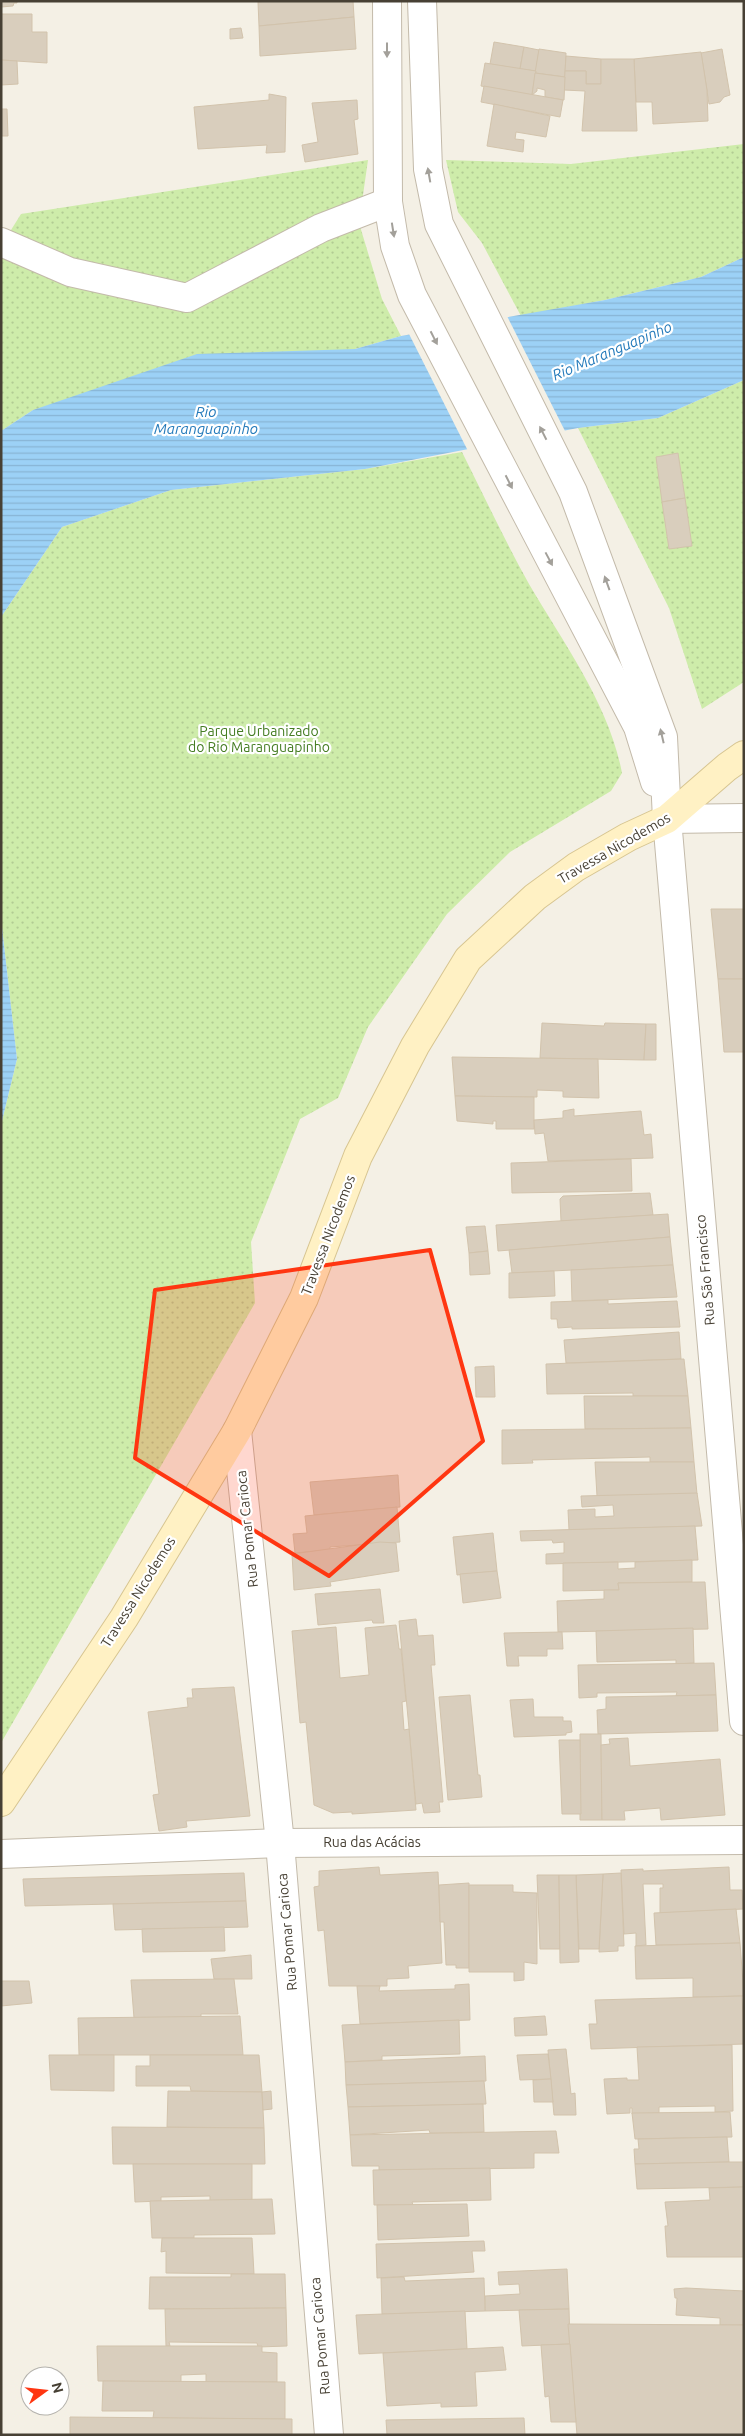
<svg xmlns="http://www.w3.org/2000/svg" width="745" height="2436" font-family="Ubuntu,sans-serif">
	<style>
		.park { fill: url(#park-dots) }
		.water { fill: url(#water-rules) }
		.pier { fill: #f4f0e5 }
		.building { fill: #d9cebd; stroke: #d2c3ac }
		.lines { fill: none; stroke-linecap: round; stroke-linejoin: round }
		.minor-casing { stroke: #c3baaa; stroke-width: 30 }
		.secondary-casing { stroke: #d7c591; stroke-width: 30 }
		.minor { stroke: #fff; stroke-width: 28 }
		.secondary { stroke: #fff1c4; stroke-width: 28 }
		.oneway { fill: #a3a09a }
		.marked { fill: #ff3611; fill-opacity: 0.2; stroke: #ff3611; stroke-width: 4; stroke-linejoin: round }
		.labels { text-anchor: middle; stroke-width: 4.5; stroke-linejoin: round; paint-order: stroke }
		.park-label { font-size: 14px; fill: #457d23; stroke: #fff }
		.street-label { font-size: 14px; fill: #474034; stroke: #fff }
		.water-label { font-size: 15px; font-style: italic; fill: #257bbb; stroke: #fff }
	</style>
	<defs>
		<pattern id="park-dots" width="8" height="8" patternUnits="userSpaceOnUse" patternTransform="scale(1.25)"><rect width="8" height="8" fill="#ceecaa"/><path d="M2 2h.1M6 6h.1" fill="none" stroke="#b2cb93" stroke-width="1.8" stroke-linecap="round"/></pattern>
		<pattern id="water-rules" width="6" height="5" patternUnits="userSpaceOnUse" patternTransform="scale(1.25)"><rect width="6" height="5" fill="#9cd1f6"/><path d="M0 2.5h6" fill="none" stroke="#88b4d4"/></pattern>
	</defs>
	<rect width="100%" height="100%" fill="#f4f0e5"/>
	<g class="park">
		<path d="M744,144v113l-43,20 -96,23 -84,16 -39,-73 -24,-31 -12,-52 125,4z"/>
		<path d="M368,160l-9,63 23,76 19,37 -46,13 -322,61 -32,21v-185l20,-32z"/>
		<path d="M744,380v302l-42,27 -33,-101 -91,-180 80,-10z"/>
		<path d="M462,452c22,44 43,89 67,132 35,60 80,120 93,189l-11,18 -101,61 -63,62 -79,113 -30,71 -38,21 -49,123 4,61 -254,440v-618l16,-66 -16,-140v-302l61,-90 109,-37 194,-21z"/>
	</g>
	<g class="water">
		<path d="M744,257v123l-86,38 -80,10 -213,41 -194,21 -109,37 -61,90v-186l32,-21 164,-56 158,-5 46,-13 204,-36 96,-23z"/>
		<path d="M1,919l16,140 -16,66z"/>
	</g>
	<path class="pier" d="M507,316l59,117 -97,20 -61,-121z"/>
	<g class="building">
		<path d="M1,1h16v2h-3l-1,3 -12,1z"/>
		<path d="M267,1h86l1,16 -95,9 -1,-24z"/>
		<path d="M1,14h31v18h15v31l-46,-3z"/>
		<path d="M354,17l2,32 -96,7 -1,-30z"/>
		<path d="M241,28l2,10 -13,1v-10z"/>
		<path d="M494,42l30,5 -4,22 -30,-5z"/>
		<path d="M524,47l15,3 -3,21 -16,-2z"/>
		<path d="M539,49l27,4 -1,24 -30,-4z"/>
		<path d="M722,49l8,46 -6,2 -4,5 -11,2 -8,-51z"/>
		<path d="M701,52l6,38 1,31 -55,3 -1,-22h-16l-2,-43z"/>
		<path d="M566,56l35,3v25h-15v-13h-21z"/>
		<path d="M601,59h33l3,72h-55l3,-40 -21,-1 1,-19h21v13h15z"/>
		<path d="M1,60l16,1 1,23 -17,1z"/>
		<path d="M485,63l51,8 -4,24 -51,-9z"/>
		<path d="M535,73l30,4 -1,23 -19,-3v-7l-8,-2v3l-5,4z"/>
		<path d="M484,86l79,14 -3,17 -79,-15z"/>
		<path d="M269,94l17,3 -1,55 -19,1 1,-8 -69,4 -4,-42 75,-7z"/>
		<path d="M357,100l1,19 -4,1 4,34 -53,8 -3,-17 16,-3 -6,-39z"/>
		<path d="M494,104l56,12 -4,21 -30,-5 -1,7 9,1 -1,12 -36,-6z"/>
		<path d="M1,109h6l1,27h-7z"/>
		<path d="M678,453l7,45 -23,4 -6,-45z"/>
		<path d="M685,498l7,48 -23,3 -7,-47z"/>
		<path d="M711,909h33v70h-26z"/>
		<path d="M718,979h26v73h-20z"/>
		<path d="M542,1023l62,3 1,-3 41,1 -2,36 -104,-2z"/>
		<path d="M646,1024h10v36h-12z"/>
		<path d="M452,1057l146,2 1,39 -36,-1v-6l-26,-1v7h-3l-79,-1z"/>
		<path d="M455,1096l79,1v32h-38v-8h-3v3l-36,-3z"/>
		<path d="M574,1109v7l67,-5 3,24 7,-1 2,24 -105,3 -4,-28 -9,1 -1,-14 29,-2v-7z"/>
		<path d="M631,1159l1,32 -120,2 -1,-30z"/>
		<path d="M650,1193l3,22 -92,6 -1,-22 3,-3z"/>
		<path d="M668,1214l2,23 -172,14 -2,-26z"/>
		<path d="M485,1226l3,25 -19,2 -3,-26z"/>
		<path d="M670,1237l3,28 -161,8 -3,-23z"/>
		<path d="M488,1251l2,23 -20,1 -1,-22z"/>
		<path d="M673,1265l4,32 -105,4 -1,-31z"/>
		<path d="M554,1271l1,25 -46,2v-25z"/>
		<path d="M608,1300v4l69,-3 3,26 -108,2v-2l-14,1 -1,-9h-6v-17z"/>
		<path d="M679,1332l2,27 -115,4 -2,-23z"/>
		<path d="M684,1359l4,37h-55v-3l-86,1 -1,-30z"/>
		<path d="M494,1366l1,31h-19l-1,-30z"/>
		<path d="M584,1396h104l3,32 -106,1z"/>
		<path d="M691,1428l3,34h-44v-5l-118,3 1,3 -31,1v-34z"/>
		<path d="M595,1462h99l3,32 -100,2z"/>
		<path d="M398,1475l2,32 -86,8 -4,-33z"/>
		<path d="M697,1493l5,33 -133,4 -1,-20 27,-1v8l19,-1 -1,-11 -31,2 -1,-11z"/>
		<path d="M397,1507l3,35 -70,5v3l-35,3 -2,-19 14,-1 -2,-17z"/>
		<path d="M695,1526l3,34 -152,4v-10l18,-1v-11l-11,1 -1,-3 -31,1 -1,-10z"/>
		<path d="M493,1533l4,38 -40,4 -4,-38z"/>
		<path d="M380,1542l16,1 3,28 -69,11 1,4 -37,4 -2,-36z"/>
		<path d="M692,1560v22l-74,1 1,7 -56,1v-28l55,-1v7l17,-1v-6z"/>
		<path d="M497,1571l4,27 -38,5 -3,-29z"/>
		<path d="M705,1582l3,47 -150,3 -1,-31 47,-2v-9h15l-1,-7z"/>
		<path d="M380,1589l4,34h-11l-1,-3 -54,5 -3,-31z"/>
		<path d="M416,1619l2,17 15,-1 2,30h-4l12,137h-4l1,10 -16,1 -2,-10 -6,1 -17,-183z"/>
		<path d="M396,1625l3,24h2l5,52 -4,1 2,28 5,-1 7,81 -64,4v-2l-19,1 -19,-8 -8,-83 -6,1 -8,-92 44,-4 4,51 29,-3 -4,-47z"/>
		<path d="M693,1628l1,35 -18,1v-4l-79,2 -1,-31z"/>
		<path d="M562,1632l1,17h-16v7h-29l1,10h-12l-3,-33z"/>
		<path d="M714,1663l2,32 -40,1 1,-4 -80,1v4l-18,1 -1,-33z"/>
		<path d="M234,1687l16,129 -64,5 1,6 -28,4 -6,-36 6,-1 -11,-82 40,-5 -1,-9h6l-1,-9z"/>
		<path d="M470,1695l8,80h2l2,22 -34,3 -9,-103z"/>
		<path d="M716,1695l2,36 -120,3 -1,-24 9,-1v-12z"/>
		<path d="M533,1699l1,18h29v4h8l1,11 -6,1v2l-52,2 -4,-37z"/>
		<path d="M580,1734h21l1,86h-22z"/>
		<path d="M628,1738l2,28 90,-7 5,56 -64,5 -1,-12 -36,3 1,9h-23l-1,-75 9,-1 -1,-5z"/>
		<path d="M559,1740h21l1,74h-19z"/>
		<path d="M379,1867l1,8 58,-3 4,91 -34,3 1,12 -22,1v7h-58l-5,-56 -6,1 -4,-44 5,-1v-15z"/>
		<path d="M729,1867l1,23h12l1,19 -83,4v-25h3v-4h-20l3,61 -10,1v-13l-12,1 -3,-64 22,-1v2z"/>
		<path d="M244,1873l2,28 -221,5 -2,-27z"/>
		<path d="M621,1873l3,73h-6v5l-19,1 4,-78z"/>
		<path d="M603,1874l-4,75h-20l-3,-74z"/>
		<path d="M537,1875h22l1,74h-20z"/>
		<path d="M559,1875h17l3,87 -19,1z"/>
		<path d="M469,1883v85h-13v-3h-10l-2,-43h-4l-1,-37z"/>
		<path d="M469,1885h44v7l24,1v71l-13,-2v18l-10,1v-9h-45z"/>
		<path d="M246,1901l2,26 -133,3 -2,-26z"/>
		<path d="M736,1909l4,34 -84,2 -2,-32z"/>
		<path d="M224,1927l1,24 -82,1 -1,-23z"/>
		<path d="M740,1943l4,53 -51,1v-19l-57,1 -1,-33z"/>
		<path d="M251,1955l1,24h-38l-3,-20z"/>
		<path d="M234,1979l4,35h-37v3l-67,1 -3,-38z"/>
		<path d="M1,1981h28l3,22 -31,3z"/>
		<path d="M469,1984l1,36 -110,4 -3,-38h23l-1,5 76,-2v-4z"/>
		<path d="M742,1996l2,48 -153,5 -2,-25h8l-2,-24z"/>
		<path d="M240,2016l3,39h-164l-1,-37z"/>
		<path d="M545,2016l2,19 -32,1 -1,-18z"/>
		<path d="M459,2020l1,34 -78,2v4l-37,2 -3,-37z"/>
		<path d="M732,2045l1,66 -18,1v-6l-56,1v6l-27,1v-6h-2v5l-23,1 -3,-35 23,-1v2h12l-2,-33z"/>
		<path d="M566,2049l5,45 4,-1 1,22h-22l-6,-65z"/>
		<path d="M548,2054l3,25 -31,1 -3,-25z"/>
		<path d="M49,2055h65v36l-63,-1z"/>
		<path d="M150,2055h109l3,37 -71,-1 -1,-5h-54v-20h14z"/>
		<path d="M485,2056l1,25 -140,4 -1,-23z"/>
		<path d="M551,2079l2,23h-19l-1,-22z"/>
		<path d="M484,2081l2,23 -138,3 -2,-22z"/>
		<path d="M168,2091l94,1 2,36 -97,-1z"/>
		<path d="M271,2091l1,18 -9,1 -1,-18z"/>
		<path d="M483,2104l1,28 -54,1 -1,-3 -79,5 -2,-28z"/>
		<path d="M730,2112l2,25 -97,2 -3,-26z"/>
		<path d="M112,2127l152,1 1,36h-152z"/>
		<path d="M556,2131l3,22h-25v15l-155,2v-4h-27l-2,-31z"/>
		<path d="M727,2137l2,25 -94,2 -1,-15h5l-1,-10z"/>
		<path d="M729,2162h15v25l-107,2 -2,-25z"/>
		<path d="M133,2164h119v36l-42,1v-5l-49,1v4l-26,1z"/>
		<path d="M490,2168l1,32 -79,2 1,3h-39l-1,-35z"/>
		<path d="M744,2187v70h-77l-2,-31h3l-3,-24 45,-2 -1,-12z"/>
		<path d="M272,2199l3,35 -81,1v3h-42l-2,-37z"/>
		<path d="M467,2204l2,32 -91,4 -1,-35z"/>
		<path d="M162,2238h90l2,36 -88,-1v-22l-5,1z"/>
		<path d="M484,2241l1,10h-13l2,21 -97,6 -1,-34z"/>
		<path d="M567,2269l2,40 -84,2v-15l35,-2 -1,-10 -20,1 -1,-13z"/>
		<path d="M231,2274h54l1,34 -137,1 1,-32h81z"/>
		<path d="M404,2277l1,4 79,-3 1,33 -103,3 -1,-36z"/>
		<path d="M686,2288l58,3v34h-24v-7l-44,-3 1,-17h-2l-1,-9z"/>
		<path d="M286,2308l1,38 -29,1 -1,-4 -88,-1 1,4h-4l-1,-37z"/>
		<path d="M569,2309l1,35 -48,2 -3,-36z"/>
		<path d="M465,2311l2,38 -108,5 -3,-39z"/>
		<path d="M568,2324l176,1v110h-167z"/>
		<path d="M570,2344l6,78h-25l-2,-26 -4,1 -4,-52z"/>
		<path d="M97,2346h165v6l15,1v29h-71v-8l-25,1v7l-83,-1z"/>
		<path d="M503,2347l3,23 -31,2 2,34 -36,1v-4l-54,3 -4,-53z"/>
		<path d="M103,2381l182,1v37l-132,-1 1,-7h-52z"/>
		<path d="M70,2417l222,2v16h-222z"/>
		<path d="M524,2418l1,17h-138l-1,-15z"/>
	</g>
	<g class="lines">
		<defs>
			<g id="minor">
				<path d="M387,1l1,201 7,44 17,49 226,432 17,55"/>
				<path d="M422,1l6,168 11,55 134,268 90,245 4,82 77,902"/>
				<path d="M1,242l69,30 117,26 134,-70 67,-26"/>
				<path d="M667,819l77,-1"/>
				<path d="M237,1431l43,412 49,592"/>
				<path d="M1,1854l279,-11 464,-3"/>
			</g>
			<path id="secondary" d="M1,1802l123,-184 113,-187 67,-133 54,-142 57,-110 53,-87 67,-62 41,-30 52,-30 39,-18 60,-52 17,-12"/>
		</defs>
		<use href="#minor" class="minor-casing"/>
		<use href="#secondary" class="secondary-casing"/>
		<use href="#minor" class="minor"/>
		<use href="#secondary" class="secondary"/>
	</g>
	<defs><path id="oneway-solid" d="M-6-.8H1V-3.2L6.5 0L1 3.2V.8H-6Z" transform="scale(1.25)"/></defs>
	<g class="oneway">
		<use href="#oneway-solid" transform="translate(387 50) rotate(90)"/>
		<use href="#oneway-solid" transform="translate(429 175) rotate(-100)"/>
		<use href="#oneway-solid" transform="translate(393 230) rotate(81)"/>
		<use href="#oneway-solid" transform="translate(434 338) rotate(63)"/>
		<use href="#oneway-solid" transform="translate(543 433) rotate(-117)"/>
		<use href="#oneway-solid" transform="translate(509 482) rotate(63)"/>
		<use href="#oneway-solid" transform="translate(549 559) rotate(62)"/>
		<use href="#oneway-solid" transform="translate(607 583) rotate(-110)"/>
		<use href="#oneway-solid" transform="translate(662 736) rotate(-103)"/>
	</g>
	<path class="marked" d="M430,1250l53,191 -154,135 -194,-118 20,-168z"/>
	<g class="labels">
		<g class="park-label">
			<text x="259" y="736">Parque Urbanizado<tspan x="259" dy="16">do Rio Maranguapinho</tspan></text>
		</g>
		<g class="street-label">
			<text transform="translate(614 848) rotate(-30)" y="5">Travessa Nicodemos</text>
			<text transform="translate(328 1235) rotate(-69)" y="5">Travessa Nicodemos</text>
			<text transform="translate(705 1270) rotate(-95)" y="5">Rua São Francisco</text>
			<text transform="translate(247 1529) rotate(-96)" y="5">Rua Pomar Carioca</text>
			<text transform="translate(138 1592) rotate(-58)" y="5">Travessa Nicodemos</text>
			<text x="372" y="1847">Rua das Acácias</text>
			<text transform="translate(287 1932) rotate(-95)" y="5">Rua Pomar Carioca</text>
			<text transform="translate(320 2336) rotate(-95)" y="5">Rua Pomar Carioca</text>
		</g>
		<g class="water-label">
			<text transform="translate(612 351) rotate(-23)" y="5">Rio Maranguapinho</text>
			<text x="206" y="417">Rio<tspan x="206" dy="17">Maranguapinho</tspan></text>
		</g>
	</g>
	<rect width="745" height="2436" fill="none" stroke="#474034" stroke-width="5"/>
	<g transform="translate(45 2391) rotate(75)"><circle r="24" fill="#ffffff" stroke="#b5b3ae"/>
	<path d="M0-4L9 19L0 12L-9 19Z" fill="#ff3611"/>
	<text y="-8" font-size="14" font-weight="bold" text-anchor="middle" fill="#474034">N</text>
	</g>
</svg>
